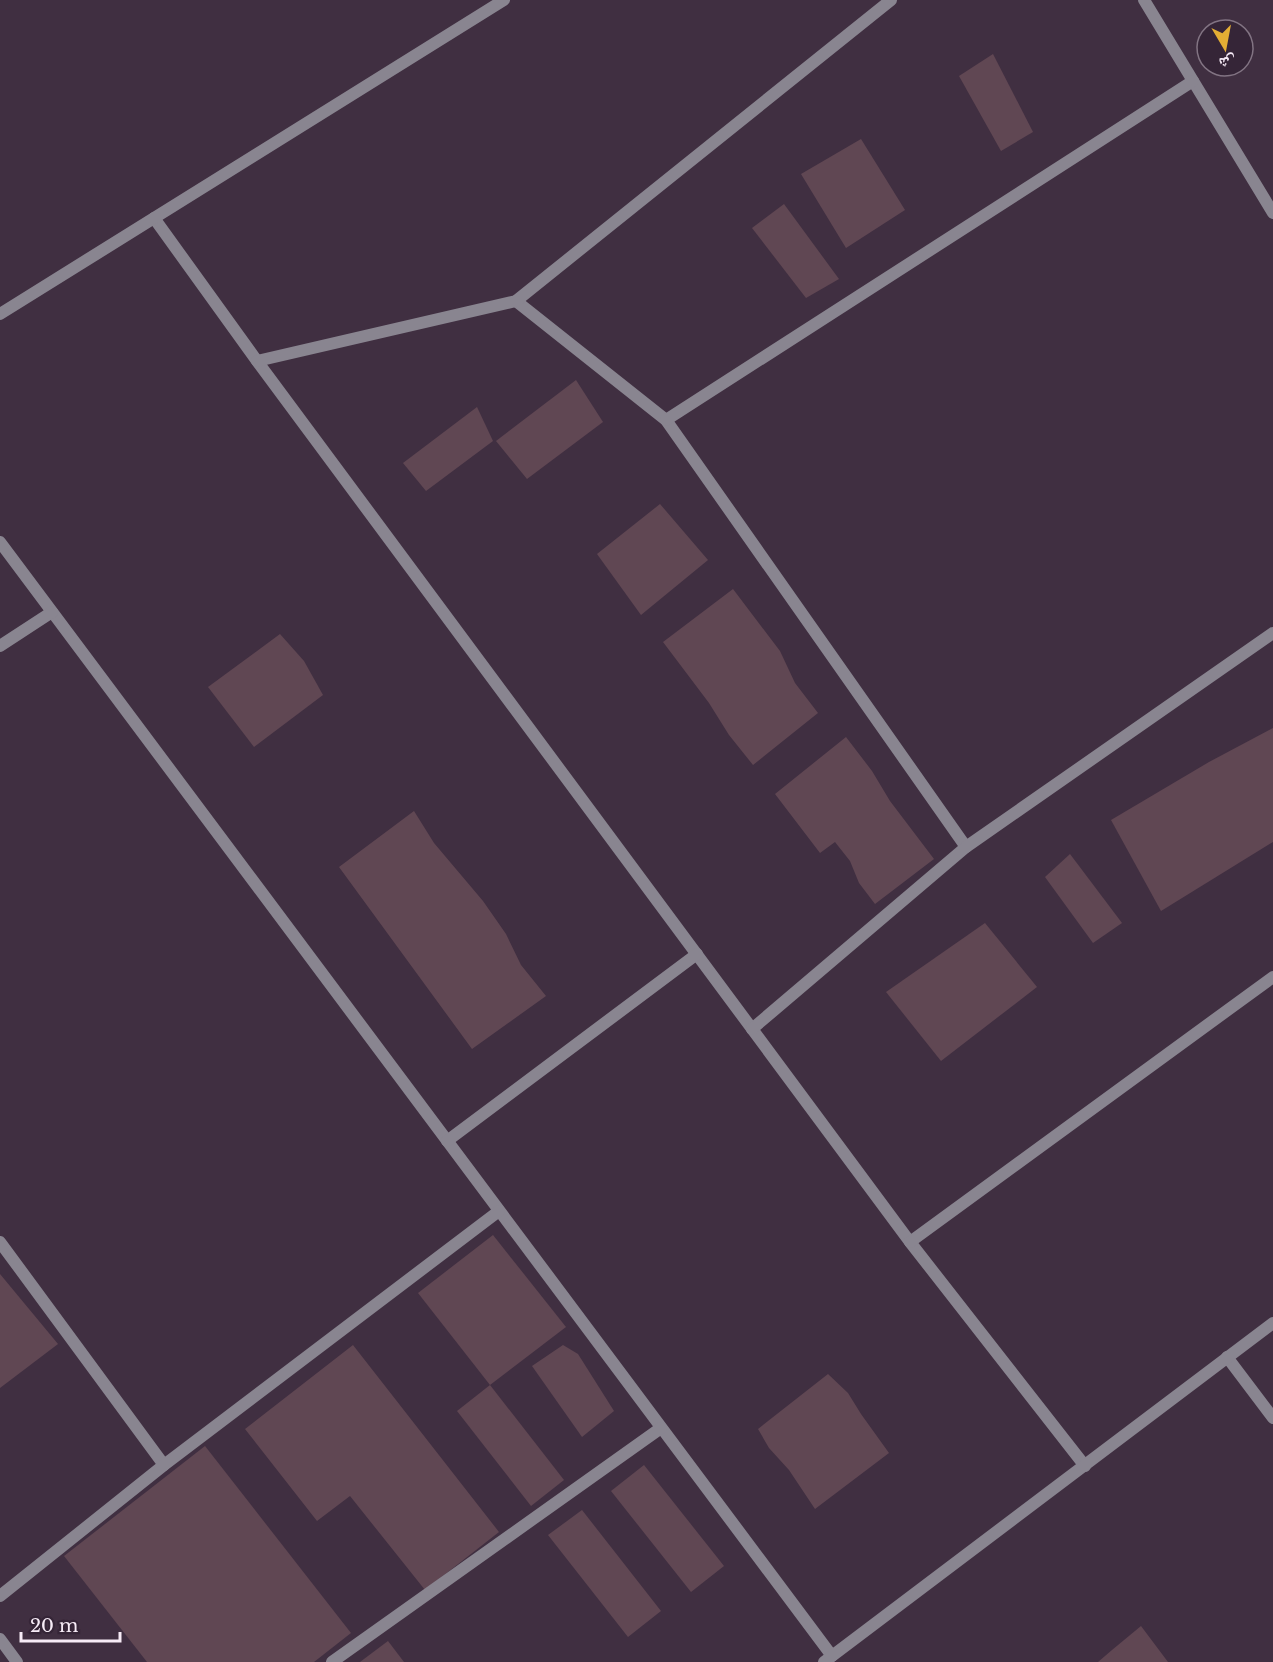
<svg xmlns="http://www.w3.org/2000/svg" width="1273" height="1662" font-family="'Libre Baskerville','Noto Naskh Arabic',serif">
	<style>
		.building { fill: #604753 }
		.lines { fill: none; stroke-linecap: round; stroke-linejoin: round }
		.street { stroke: #898590; stroke-width: 12 }
	</style>
	<rect width="100%" height="100%" fill="#402f41"/>
	<g class="building">
		<path d="M993,54l40,78 -32,19 -42,-75z"/>
		<path d="M861,139l44,71 -59,38 -45,-74z"/>
		<path d="M784,204l55,75 -33,19 -54,-70z"/>
		<path d="M576,380l27,42 -76,57 -31,-38z"/>
		<path d="M477,407l16,34 -67,50 -23,-28z"/>
		<path d="M660,504l48,56 -67,55 -44,-61z"/>
		<path d="M733,589l47,62 15,32 23,30 -65,52 -24,-30 -20,-32 -46,-61z"/>
		<path d="M280,634l24,27 19,34 -69,52 -46,-60z"/>
		<path d="M1273,728v114l-112,69 -50,-91 98,-58z"/>
		<path d="M846,737l26,34 18,30 44,58 -59,45 -16,-21 -9,-22 -15,-19 -15,11 -45,-59z"/>
		<path d="M414,811l20,32 49,58 23,33 15,31 25,31 -74,53 -133,-182z"/>
		<path d="M1070,854l52,69 -29,20 -48,-66z"/>
		<path d="M985,923l52,64 -96,74 -55,-69z"/>
		<path d="M493,1235l73,92 -76,58 -72,-92z"/>
		<path d="M0,1274l58,70 -58,44z"/>
		<path d="M353,1345l146,187 -74,58 -75,-94 -33,25 -72,-92z"/>
		<path d="M563,1345l15,9 36,57 -32,26 -50,-71z"/>
		<path d="M828,1374l20,19 13,21 28,39 -74,56 -26,-39 -20,-22 -11,-19z"/>
		<path d="M490,1385l74,95 -33,26 -74,-95z"/>
		<path d="M205,1446l146,187 -37,29h-167l-83,-106z"/>
		<path d="M644,1465l80,101 -33,26 -80,-101z"/>
		<path d="M582,1510l79,101 -33,26 -80,-102z"/>
		<path d="M1141,1626l27,36h-70l14,-12z"/>
		<path d="M388,1641l16,21h-44z"/>
	</g>
	<g class="lines">
		<g class="street">
			<path d="M1144,0l129,213"/>
			<path d="M154,218l103,143 653,881 175,224"/>
			<path d="M516,301l150,119 300,427"/>
			<path d="M0,314l504,-314"/>
			<path d="M257,361l259,-60 375,-301"/>
			<path d="M666,420l527,-339"/>
			<path d="M0,542l832,1114"/>
			<path d="M0,646l52,-34"/>
			<path d="M752,1029l214,-182 307,-214"/>
			<path d="M447,1141l250,-187"/>
			<path d="M0,1242l164,223"/>
			<path d="M910,1242l363,-265"/>
			<path d="M1227,1357l46,61"/>
			<path d="M0,1596l164,-131 335,-254"/>
			<path d="M0,1639l17,23"/>
			<path d="M332,1662l329,-234"/>
			<path d="M824,1662l449,-339"/>
		</g>
	</g>
	<g transform="translate(1225 48) rotate(170)"><circle r="28" fill="#352537" stroke="#827483" stroke-width="1.5"/>
	<path d="M0-4.5L10 22L0 15L-10 22Z" fill="#e3ae34"/>
	<text y="-9" font-size="16" font-weight="bold" text-anchor="middle" fill="#f6ebf6">ش</text>
	</g>
	<path d="M21 1632v9h99v-9" fill="none" stroke="#f6ebf6" stroke-width="3"/>
	<text x="30" y="1632" font-size="18" fill="#f6ebf6" stroke="#352537" stroke-width="4.5" paint-order="stroke">20 m</text>
</svg>
